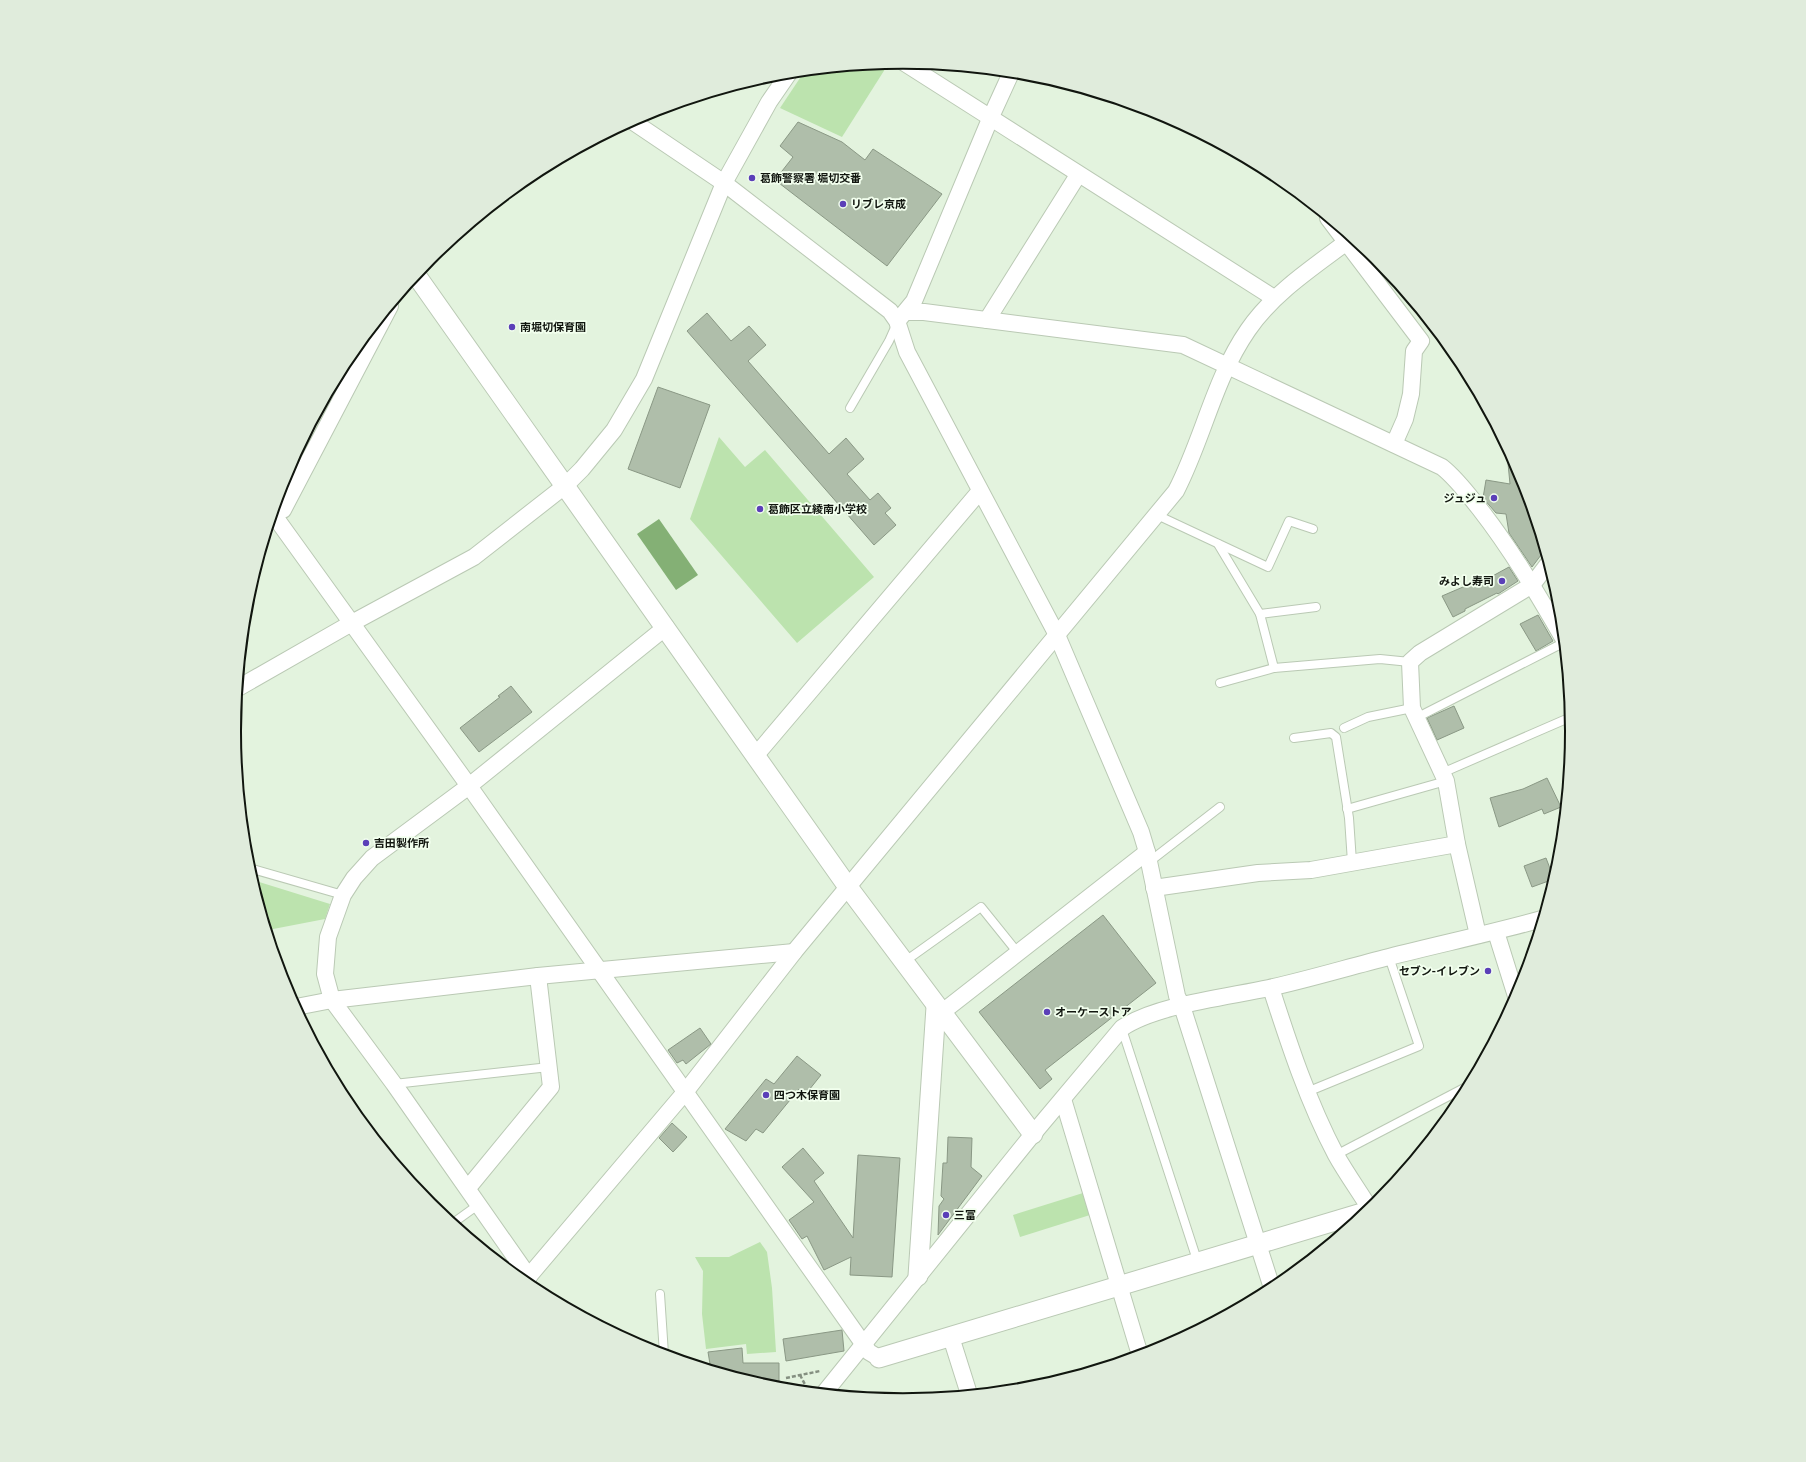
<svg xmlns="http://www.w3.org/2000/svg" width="1806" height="1462" font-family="'Fira Sans Condensed','Noto Sans JP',sans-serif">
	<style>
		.green { fill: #bce3ae }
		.water { fill: #84b075 }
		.building { fill: #afbeaa; stroke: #8a9885 }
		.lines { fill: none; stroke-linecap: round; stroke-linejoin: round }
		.service-casing { stroke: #bac9b4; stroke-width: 10 }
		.minor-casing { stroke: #bac9b4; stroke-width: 18 }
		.tertiary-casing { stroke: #bac9b4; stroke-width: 21 }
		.path { stroke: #848f80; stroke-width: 2.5; stroke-dasharray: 4 2; stroke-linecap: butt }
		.service { stroke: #fff; stroke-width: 8 }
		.minor { stroke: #fff; stroke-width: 16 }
		.tertiary { stroke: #fff; stroke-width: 19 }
		.poi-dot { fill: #5b3fb8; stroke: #f2ffee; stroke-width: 1.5 }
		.labels { text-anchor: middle; stroke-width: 3.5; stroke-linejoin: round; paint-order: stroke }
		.poi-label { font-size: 11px; font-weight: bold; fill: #11160f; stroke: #f2ffee; text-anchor: start }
		.rim { fill: none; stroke: #11160f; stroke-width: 2 }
	</style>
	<rect width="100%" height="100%" fill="#e3f3de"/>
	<g class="green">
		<path d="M884,64l3,2 -45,71 -62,-29 24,-36z"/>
		<path d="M719,437l26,30 20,-17 109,127 -77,66 -107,-124z"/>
		<path d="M253,881h3l74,23 -5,15 -57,11z"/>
		<path d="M1083,1193l7,22 -70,22 -7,-22z"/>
		<path d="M760,1242l7,10 5,36 4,64 -29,2 -1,-10 -40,5 -4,-35 1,-43 -8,-14h34z"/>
	</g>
	<path class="water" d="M659,519l39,56 -22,15 -39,-56z"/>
	<g class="building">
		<path d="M798,122l44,20 23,18 8,-11 69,45 -55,72 -112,-86 18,-23 -13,-11z"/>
		<path d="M707,313l24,28 18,-15 17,19 -18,16 81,93 17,-16 18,21 -17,15 23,26 8,-7 13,15 -6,5 11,12 -22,20 -187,-214z"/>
		<path d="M658,387l52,18 -30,83 -52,-19z"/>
		<path d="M1509,452l12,23 23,76 -12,16 -23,-34 -3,-19 -10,-1 -13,-15 3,-18 24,4 -3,-31z"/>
		<path d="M1509,567l9,14 -20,13 -1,-1 -32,16v2l-12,6 -11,-21 35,-15 1,3z"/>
		<path d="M1538,615l15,26 -17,10 -16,-27z"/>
		<path d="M511,686l21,26 -53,40 -19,-24 40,-31 -2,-1z"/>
		<path d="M1454,706l10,22 -27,12 -10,-22z"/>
		<path d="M1547,778l14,29 -17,7 -2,-5 -43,18 -9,-29 33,-9z"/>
		<path d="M1546,858l8,21 -22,8 -8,-21z"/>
		<path d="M1103,915l53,68 -111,87 7,9 -12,10 -61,-77z"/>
		<path d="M700,1028l11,16 -25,20 -3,-4 -6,3 -9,-13z"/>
		<path d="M797,1056l24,19 -16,20 -6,-6 -36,44 -7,-4 -10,12 -21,-12 41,-50 8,5z"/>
		<path d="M672,1123l15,14 -14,15 -14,-14z"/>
		<path d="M948,1137l24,1 -1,29 11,9 -44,59 1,-29 5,-7 -3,-3 2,-33h4z"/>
		<path d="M803,1148l21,25 -10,8 39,57 5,-83 42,3 -8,119 -42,-2 1,-18 -27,13 -17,-34 -5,3 -13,-19 25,-18 -32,-35z"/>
		<path d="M842,1330l2,21 -58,10 -3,-22z"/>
		<path d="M742,1348l1,15h36v23h-12l-62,-19 1,-3h4l-2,-12z"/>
	</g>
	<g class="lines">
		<defs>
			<g id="service">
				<path d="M850,408l39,-67 8,-18"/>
				<path d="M1157,515l111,52 21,-46 24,8"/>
				<path d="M1218,544l42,70 56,-7"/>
				<path d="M1260,614l14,54"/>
				<path d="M1220,683l54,-15 106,-9 30,3"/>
				<path d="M1416,718l147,-75"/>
				<path d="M1344,728l24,-11 44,-9"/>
				<path d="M1294,738l37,-5 5,4 13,81 3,44"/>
				<path d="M1442,773l129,-56"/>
				<path d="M1347,809l99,-28"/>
				<path d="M1149,862l71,-55"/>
				<path d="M249,868l94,27"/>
				<path d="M904,962l77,-55 37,46"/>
				<path d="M1122,1029l76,234"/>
				<path d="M394,1084l155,-17"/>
				<path d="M1307,1092l112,-46 -30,-89"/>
				<path d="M1336,1155l132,-69"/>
				<path d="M453,1223l25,-18"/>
				<path d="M660,1294l4,60"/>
			</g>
			<g id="minor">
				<path d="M903,62l371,236"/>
				<path d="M632,121l92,62 166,128 7,10 10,31 150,283 84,197 6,20 30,144 5,10 90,282"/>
				<path d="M1328,218l93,123 -7,10 -3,43 -6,25 -11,25"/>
				<path d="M907,312h17l259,33 259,122c15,12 25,26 37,41 32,41 58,85 84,130"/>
				<path d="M900,318l14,-17 76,-182 21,-46"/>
				<path d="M987,320l91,-145"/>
				<path d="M274,512l9,-2 107,-204"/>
				<path d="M273,514l196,272 388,549 12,17 10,6"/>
				<path d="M238,688l112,-64 124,-67 92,-72 16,-16 32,-39 30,-51 80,-196 45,-81 20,-29"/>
				<path d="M756,755l224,-264"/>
				<path d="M1154,888l104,-15 53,-3 146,-26"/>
				<path d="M1496,932l20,64"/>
				<path d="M1478,935l-21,-91 -11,-63 -34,-73 -2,-46 10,-9 112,-68 16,-21"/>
				<path d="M1271,988c18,56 37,114 65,167 10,18 23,36 34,54"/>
				<path d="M296,1007l36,-7 206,-24 256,-24"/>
				<path d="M941,1013l206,-161"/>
				<path d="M1063,1099l77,256"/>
				<path d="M468,1188l83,-101 -13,-111"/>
				<path d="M529,1277l-135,-193 -62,-84 -7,-26 3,-37 15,-42 11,-17 18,-20 97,-72 197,-159"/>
				<path d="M524,1282l162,-191 108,-139 382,-461c27,-52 38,-112 72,-161 26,-38 67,-64 104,-92"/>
				<path d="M951,1337l18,57"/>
				<path d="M825,1392l208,-258 89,-106c34,-23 105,-31 147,-40 41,-9 80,-21 120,-31 51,-13 103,-24 153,-38"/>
			</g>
			<g id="tertiary">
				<path d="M416,275l432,612 185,247"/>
				<path d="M918,1276l18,-269"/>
				<path d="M879,1358l486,-146"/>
			</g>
		</defs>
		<use href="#service" class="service-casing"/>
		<use href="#minor" class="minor-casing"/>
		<use href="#tertiary" class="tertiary-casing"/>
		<g class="path">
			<path d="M800,1375l8,15"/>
			<path d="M786,1378l34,-7"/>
		</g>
		<use href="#service" class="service"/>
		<use href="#minor" class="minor"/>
		<use href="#tertiary" class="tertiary"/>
	</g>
	<g class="poi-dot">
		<circle cx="752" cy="178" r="4"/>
		<circle cx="843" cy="204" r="4"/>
		<circle cx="512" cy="327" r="4"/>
		<circle cx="1494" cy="498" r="4"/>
		<circle cx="760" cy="509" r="4"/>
		<circle cx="1502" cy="581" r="4"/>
		<circle cx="366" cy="843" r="4"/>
		<circle cx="1488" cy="971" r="4"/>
		<circle cx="1047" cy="1012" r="4"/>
		<circle cx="766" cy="1095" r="4"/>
		<circle cx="946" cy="1215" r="4"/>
	</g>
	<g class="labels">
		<g class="poi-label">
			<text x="760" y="182">葛飾警察署 堀切交番</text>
			<text x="851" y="208">リブレ京成</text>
			<text x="520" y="331">南堀切保育園</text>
			<text x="1486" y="502" text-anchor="end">ジュジュ</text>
			<text x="768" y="513">葛飾区立綾南小学校</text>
			<text x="1494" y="585" text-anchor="end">みよし寿司</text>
			<text x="374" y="847">吉田製作所</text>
			<text x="1480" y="975" text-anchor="end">セブン-イレブン</text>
			<text x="1055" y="1016">オーケーストア</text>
			<text x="774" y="1099">四つ木保育園</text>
			<text x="954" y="1219">三富</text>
		</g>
	</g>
	<path d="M0 0H1806V1462H0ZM241 731a662 662 0 1 1 1324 0a662 662 0 1 1-1324 0Z" fill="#e0ecdc" fill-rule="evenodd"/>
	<path class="rim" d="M241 731a662 662 0 1 1 1324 0a662 662 0 1 1-1324 0Z"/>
</svg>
